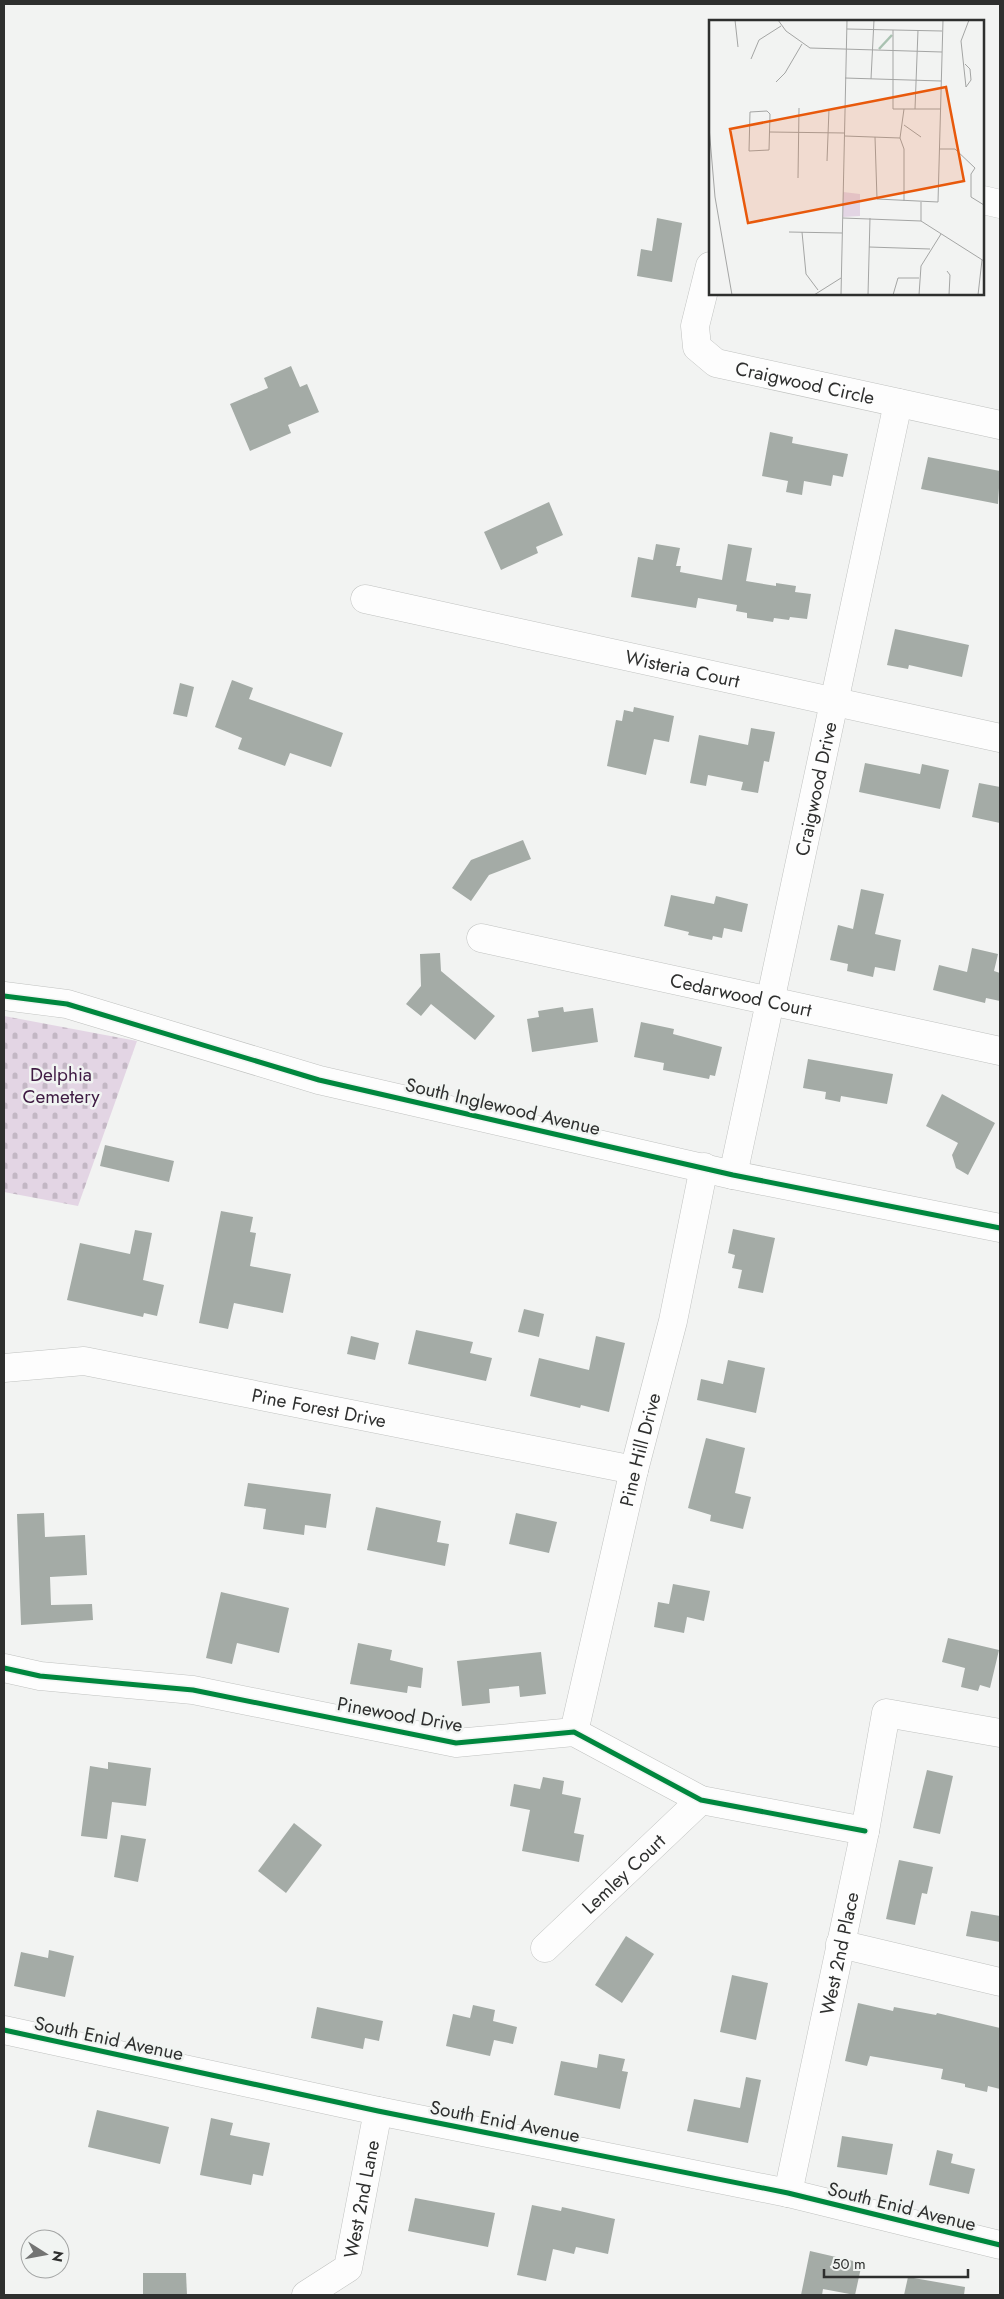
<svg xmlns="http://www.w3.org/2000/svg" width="1004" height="2299" font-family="Jost,sans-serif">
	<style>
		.cemetery { fill: url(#cemetery-stones) }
		.building { fill: #a4aba6 }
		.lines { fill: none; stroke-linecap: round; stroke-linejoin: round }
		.minor-casing { stroke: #c0c2c0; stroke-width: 29 }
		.minor { stroke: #fdfdfd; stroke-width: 28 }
		.cycleway-casing { stroke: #f1f4f2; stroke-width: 8 }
		.cycleway { stroke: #00873e; stroke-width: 5 }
		.labels { text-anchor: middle; stroke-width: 5; stroke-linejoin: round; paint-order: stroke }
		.street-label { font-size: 19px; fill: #2e2f2e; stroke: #f1f4f2 }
		.park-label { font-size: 19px; fill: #3f1b43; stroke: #f1f4f2 }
		.inset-river { fill: none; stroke: #a9c2b1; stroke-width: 2.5 }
		.inset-road { fill: none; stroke: #a4a5a4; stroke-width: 1 }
		.view { fill: #e8590c; fill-opacity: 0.15; stroke: #e8590c; stroke-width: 2.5 }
		.inset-edge { fill: none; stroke: #2e2f2e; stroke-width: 2.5 }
	</style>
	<defs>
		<pattern id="cemetery-stones" width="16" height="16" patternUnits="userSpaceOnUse" patternTransform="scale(1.25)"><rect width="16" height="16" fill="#e3d5e4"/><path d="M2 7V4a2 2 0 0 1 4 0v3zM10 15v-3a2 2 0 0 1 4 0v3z" fill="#c3b7c4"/></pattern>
	</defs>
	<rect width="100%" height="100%" fill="#f2f3f2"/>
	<path class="cemetery" d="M4,1016l133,25 -59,165 -74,-14z"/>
	<g class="building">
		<path d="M657,218l25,5 -10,59 -35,-6 4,-27 11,2z"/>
		<path d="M291,366l9,21 7,-3 12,28 -31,13 3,8 -41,18 -20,-47 38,-16 -4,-10z"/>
		<path d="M770,432l23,5 -1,6 56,11 -5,23 -10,-2 -2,11 -27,-5 -2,14 -16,-3 2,-11 -26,-5z"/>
		<path d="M928,457l72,14 -2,33 -77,-15z"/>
		<path d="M549,502l14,33 -27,12 2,6 -37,17 -17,-38z"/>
		<path d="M656,544l24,4 -4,18h5l-1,6 42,8 6,-36 24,4 -6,33 30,5v-3l20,3 -1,6 16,2 -4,25 -17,-2 -1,3 -15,-2 -1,4 -26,-4v-5l-11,-2 1,-6 -39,-7 -2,10 -65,-11 7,-40 15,3z"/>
		<path d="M895,629l74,16 -7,32 -53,-12 -1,4 -21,-4z"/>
		<path d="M232,680l21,8 -4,11 94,34 -12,34 -41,-14 -5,13 -47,-17 4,-11 -27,-11z"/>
		<path d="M180,683l14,4 -7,30 -14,-3z"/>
		<path d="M634,707l40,9 -5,26 -15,-3 -8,36 -39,-9 9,-46 6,1 2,-11 9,2z"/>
		<path d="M751,728l24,4 -6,30 -5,-1 -6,32 -17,-3 2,-8 -35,-7 -2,11 -16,-3 9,-48 49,10z"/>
		<path d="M865,763l55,11 2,-10 27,6 -9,39 -81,-17z"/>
		<path d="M979,783l21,4v36l-28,-6z"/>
		<path d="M523,840l8,19 -42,16 -18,26 -19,-13 19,-28z"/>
		<path d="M861,889l23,5 -9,40 26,6 -6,31 -20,-4 -2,10 -26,-6 1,-7 -18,-4 8,-35 15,4z"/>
		<path d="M671,895l43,9 2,-8 32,8 -6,28 -18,-4 -2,10 -9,-2 -1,4 -24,-5 1,-3 -25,-6z"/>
		<path d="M972,948l26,6 -4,17 6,2v28l-14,-3 -1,5 -52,-13 6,-25 28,7z"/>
		<path d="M440,953l1,18 54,45 -20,24 -44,-36 -10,12 -15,-12 15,-18 -1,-32z"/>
		<path d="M563,1007l1,5 29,-4 5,34 -66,10 -5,-33 12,-2 -1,-6z"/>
		<path d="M641,1022l33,7 -1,5 49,13 -7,29 -5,-1 -1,4 -46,-9 1,-7 -30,-6z"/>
		<path d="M808,1059l85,15 -6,30 -46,-8 -1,6 -15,-3 1,-7 -23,-4z"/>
		<path d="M942,1094l53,29 -27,52 -12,-7 -4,-13 6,-12 -32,-17z"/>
		<path d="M105,1145l69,16 -5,21 -69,-16z"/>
		<path d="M221,1211l32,6 -3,15 6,1 -6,33 41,8 -8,39 -49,-10 -6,26 -29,-6z"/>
		<path d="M733,1229l42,9 -12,55 -25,-5 4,-18 -10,-2 3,-13 -7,-2z"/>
		<path d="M135,1230l17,3 -9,47 21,5 -7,31 -13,-3 -1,4 -76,-17 13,-57 50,11z"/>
		<path d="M524,1309l20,5 -5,23 -21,-5z"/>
		<path d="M416,1330l57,12 -3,11 22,5 -6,23 -78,-17z"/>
		<path d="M351,1336l28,7 -4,17 -28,-6z"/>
		<path d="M596,1336l29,7 -16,69 -28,-7 -1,3 -50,-12 9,-38 50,12z"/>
		<path d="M728,1360l37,8 -9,45 -59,-13 4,-21 22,5z"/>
		<path d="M706,1438l39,10 -10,45 16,4 -8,32 -33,-8 1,-6 -23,-7z"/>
		<path d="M248,1483l83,11 -5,34 -21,-3 -1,10 -41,-6 3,-20 -22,-3z"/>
		<path d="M376,1507l65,14 -4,21 12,2 -4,22 -78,-16z"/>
		<path d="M44,1513l1,24 40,-2 2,40 -37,2 1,28 41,-1 1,16 -72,5 -4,-111z"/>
		<path d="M516,1513l41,9 -8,31 -40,-9z"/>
		<path d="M673,1584l37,7 -6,30 -17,-4 -3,16 -30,-6 4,-25 11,2z"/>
		<path d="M221,1592l68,16 -10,45 -42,-10 -5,21 -26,-6z"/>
		<path d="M948,1638l51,12 -9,38 -10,-3 -2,6 -17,-4 4,-19 -23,-6z"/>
		<path d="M358,1643l34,7 -2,10 33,8 -2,20 -13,-2 -1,7 -57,-9z"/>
		<path d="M541,1652l5,42 -26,3 -1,-11 -30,3 1,14 -28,3 -5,-45z"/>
		<path d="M108,1762l43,6 -5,38 -34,-4 -5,37 -26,-3 9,-70 18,3z"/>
		<path d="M927,1770l26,6 -13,58 -27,-6z"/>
		<path d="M543,1777l21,4 -2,13 19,4 -7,35 10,2 -5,27 -57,-11 8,-41 -20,-4 4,-22 26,5z"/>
		<path d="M294,1823l28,22 -36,48 -28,-22z"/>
		<path d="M121,1835l25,4 -8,43 -24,-5z"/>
		<path d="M899,1860l34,7 -6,27 -5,-1 -7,32 -29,-6z"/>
		<path d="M971,1911l29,5v26l-34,-6z"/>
		<path d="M626,1936l28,18 -32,49 -27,-18z"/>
		<path d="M49,1950l25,6 -9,41 -51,-11 7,-34 27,6z"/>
		<path d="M732,1975l36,8 -12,57 -36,-8z"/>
		<path d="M858,2003l35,8 1,-4 42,8 1,-2 63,15v61l-12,-3 -1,6 -22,-5v-3l-24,-5 2,-10 -73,-13 -3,10 -22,-5z"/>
		<path d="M473,2005l22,5 -2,11 24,6 -4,17 -19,-4 -4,16 -44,-10 7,-32 17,4z"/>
		<path d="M317,2007l66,14 -4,20 -14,-3 -2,11 -52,-11z"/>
		<path d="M599,2054l26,5 -3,12 6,1 -8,37 -66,-14 7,-34 36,7z"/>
		<path d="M746,2077l15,3 -13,63 -61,-12 7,-32 46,9z"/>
		<path d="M97,2110l72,17 -9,37 -72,-17z"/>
		<path d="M211,2118l22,5 -3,12 40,8 -7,33 -10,-2 -2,11 -51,-10z"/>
		<path d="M842,2136l51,8 -6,31 -50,-8z"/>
		<path d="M937,2150l16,4 -2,9 24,6 -6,25 -40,-9z"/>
		<path d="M415,2198l80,15 -7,34 -80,-16z"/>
		<path d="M532,2205l29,6 1,-4 53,12 -7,35 -32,-7 -2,7 -21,-5 -7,32 -29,-6z"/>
		<path d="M810,2251l52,12 -7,32 -32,-6 -1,6h-21z"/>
		<path d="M143,2273h43l1,22h-44z"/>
		<path d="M908,2277l57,10 -1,8h-60z"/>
	</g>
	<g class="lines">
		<defs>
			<g id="minor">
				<path d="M983,200l17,4"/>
				<path id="s1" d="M710,266l-15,60 2,21 19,16 284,62"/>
				<path id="s2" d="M365,599l635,139"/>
				<path id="s3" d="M481,938l519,113"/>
				<path d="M4,996l63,8 252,76 414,95 267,53"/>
				<path id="s4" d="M733,1175l165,-772"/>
				<path id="s5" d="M4,1368l80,-7 550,109"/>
				<path d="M4,1668l36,8 153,14 263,53 118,-11 127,68 164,31"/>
				<path id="s6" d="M574,1732l60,-262 39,-149 31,-154"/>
				<path d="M840,1944l160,38"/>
				<path id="s7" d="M545,1948l156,-148"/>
				<path d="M4,2030l374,81 410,82 212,52"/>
				<path id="s8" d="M788,2193l77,-362 21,-118 114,20"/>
				<path id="s9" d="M306,2295l42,-27 30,-157"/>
			</g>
		</defs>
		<use href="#minor" class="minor-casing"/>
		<use href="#minor" class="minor"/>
		<defs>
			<g id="cycleway">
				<path d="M4,996l63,8 252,76 414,95 267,53"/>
				<path d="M4,1668l36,8 153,14 263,53 118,-11 127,68 164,31"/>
				<path d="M4,2030l374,81 410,82 212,52"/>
			</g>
		</defs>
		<use href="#cycleway" class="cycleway-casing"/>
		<use href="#cycleway" class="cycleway"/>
	</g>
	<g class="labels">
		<g class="street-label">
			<text dy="7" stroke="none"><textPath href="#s1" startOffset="199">Craigwood Circle</textPath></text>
			<text dy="7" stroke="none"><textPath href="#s2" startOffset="325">Wisteria Court</textPath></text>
			<text dy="7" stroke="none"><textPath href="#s4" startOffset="395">Craigwood Drive</textPath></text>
			<text dy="7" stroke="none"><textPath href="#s3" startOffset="266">Cedarwood Court</textPath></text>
			<text transform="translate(503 1106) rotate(13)" y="7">South Inglewood Avenue</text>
			<text dy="7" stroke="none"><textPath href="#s5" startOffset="320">Pine Forest Drive</textPath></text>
			<text dy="7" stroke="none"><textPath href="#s6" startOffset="290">Pine Hill Drive</textPath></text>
			<text transform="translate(400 1714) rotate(10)" y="7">Pinewood Drive</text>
			<text dy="7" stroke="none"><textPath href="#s7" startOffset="108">Lemley Court</textPath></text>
			<text dy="7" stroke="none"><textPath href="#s8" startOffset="245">West 2nd Place</textPath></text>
			<text transform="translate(109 2038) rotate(12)" y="7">South Enid Avenue</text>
			<text transform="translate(505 2121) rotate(11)" y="7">South Enid Avenue</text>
			<text dy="7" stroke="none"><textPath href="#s9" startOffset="120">West 2nd Lane</textPath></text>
			<text transform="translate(902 2206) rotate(14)" y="7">South Enid Avenue</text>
		</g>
		<g class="park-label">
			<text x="61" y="1081">Delphia<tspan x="61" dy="22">Cemetery</tspan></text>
		</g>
	</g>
	<g transform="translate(709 20)">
		<rect width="275" height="275" fill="#f2f3f2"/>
		<path d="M134,172l17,2v22l-17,1z" fill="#e3d5e4"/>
		<path class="inset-river" d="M170,29l13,-14"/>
		<path class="inset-road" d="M26,0l3,27M69,0l8,11 24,17 132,4M138,9l95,2M184,10v79h47M42,39l8,-19 22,-14M256,44l5,5 1,11 -5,7 -5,-46 8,-21M136,58l96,3M162,59l3,-59M67,62l9,-9 17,-29M206,89l3,-79M58,91l3,3 -1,36 -20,1 1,-39zM195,105l17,12M0,107l6,70 17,98M61,112l75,1M136,116l55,2M166,117l2,62 61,3 5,-182M230,129h16l20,19M118,141l2,-52M266,148l-4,6v23l13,8M89,158l1,-70M195,181v-52l-4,-11 4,-29M134,198l78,3 63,40M212,201v-19M80,212l53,1M93,212l4,42 12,16M160,227l61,2M238,251l3,4 -1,20M105,275l27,-17M132,275l6,-275M159,275l2,-77M184,275l5,-17h21M210,275l2,-29 20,-32M269,275l4,-35"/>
		<path class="view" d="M237,67l18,94 -216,42 -18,-94z"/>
		<rect width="275" height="275" class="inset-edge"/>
	</g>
	<rect width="1004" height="2299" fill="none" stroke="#2e2f2e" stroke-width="10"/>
	<g transform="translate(45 2254) rotate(101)"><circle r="24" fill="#f1f4f2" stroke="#a3a5a4"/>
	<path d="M0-4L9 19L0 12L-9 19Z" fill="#737473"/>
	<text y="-8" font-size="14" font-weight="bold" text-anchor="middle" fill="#2e2f2e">N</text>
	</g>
	<path d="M824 2269v8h144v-8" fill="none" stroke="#2e2f2e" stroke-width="2.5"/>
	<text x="832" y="2269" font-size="15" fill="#2e2f2e" stroke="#f1f4f2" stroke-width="4" paint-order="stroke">50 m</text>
</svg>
